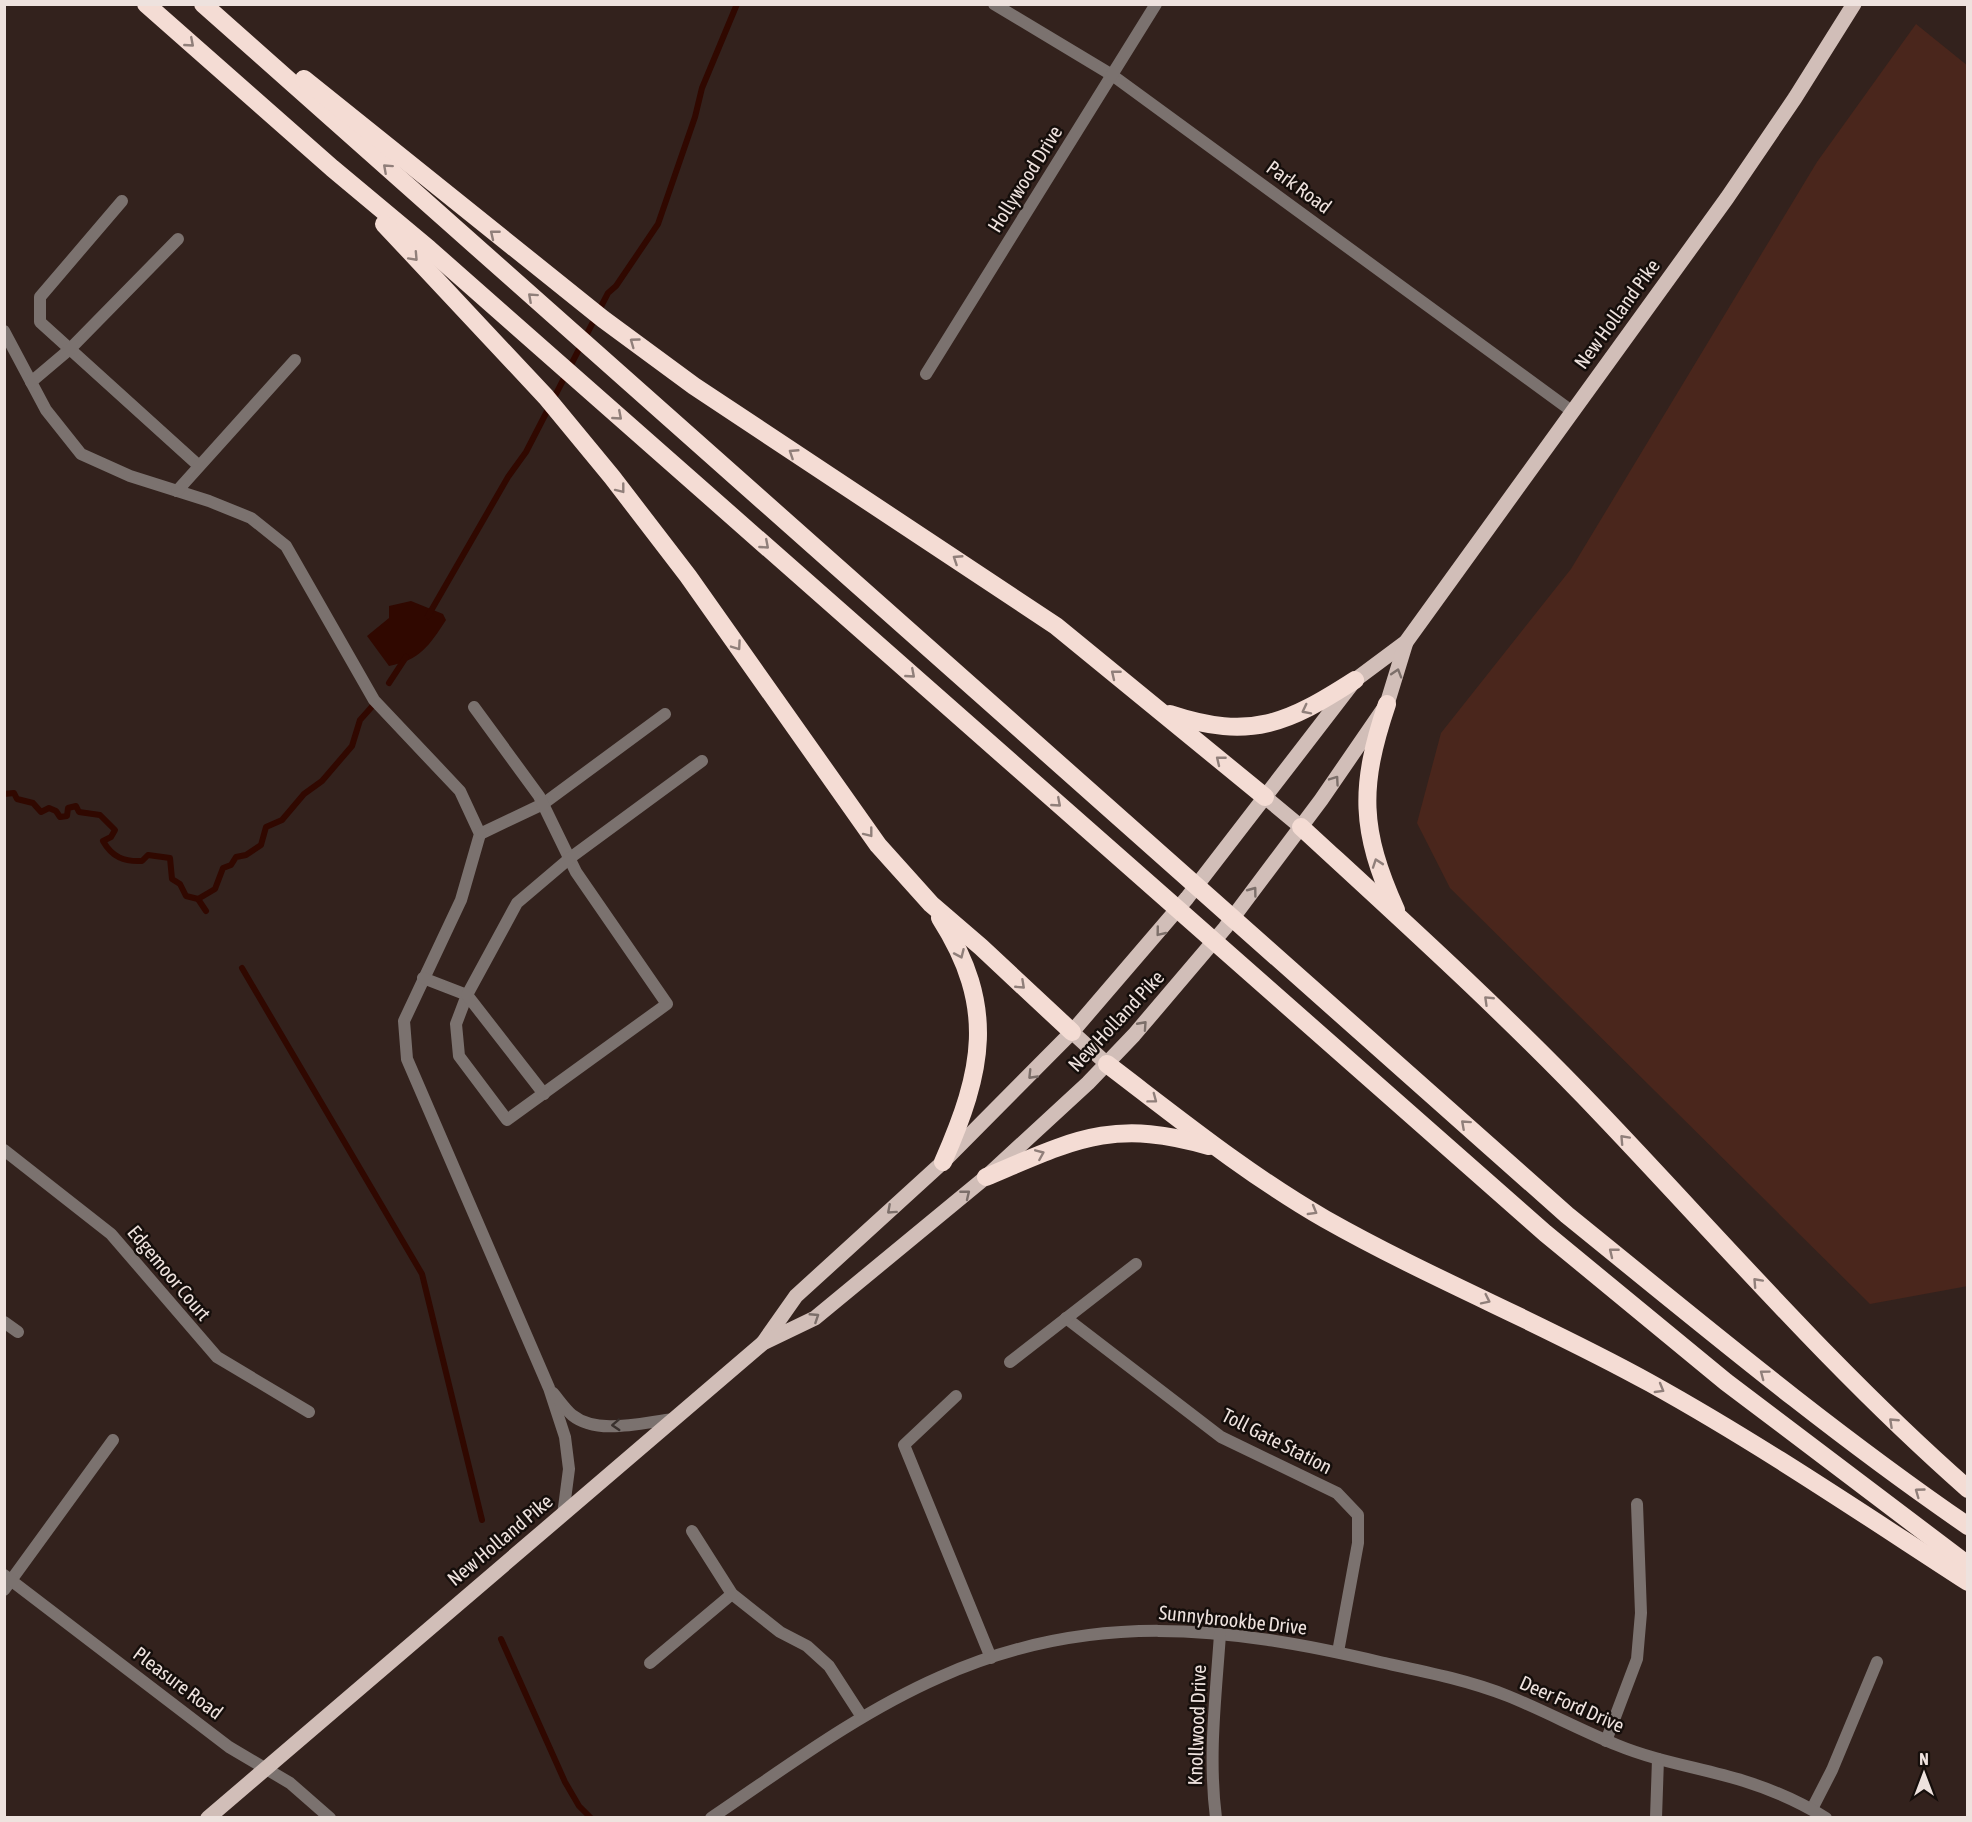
<svg xmlns="http://www.w3.org/2000/svg" width="1972" height="1822" font-family="'Asap Condensed',sans-serif">
	<style>
		.green { fill: #4a261c }
		.water { fill: #300800 }
		.lines { fill: none; stroke-linecap: round; stroke-linejoin: round }
		.stream { stroke: #300800; stroke-width: 6 }
		.service { stroke: #7b726f; stroke-width: 12 }
		.minor { stroke: #7b726f; stroke-width: 12 }
		.tertiary { stroke: #7b726f; stroke-width: 12 }
		.primary { stroke: #d1beb8; stroke-width: 15 }
		.motorway { stroke: #f4dcd4; stroke-width: 18 }
		.oneway { stroke: #907f7a }
		.oneway2 { stroke: #7c6f6a }
		.oneway3 { stroke: #39312e }
		.labels { text-anchor: middle; stroke-width: 5; stroke-linejoin: round; paint-order: stroke }
		.street-label { font-size: 20px; fill: #eee2de; stroke: #150e0b }
	</style>
	<rect width="100%" height="100%" fill="#33221d"/>
	<path class="green" d="M1916,24l52,42v1220l-98,18 -420,-416 -33,-65 24,-90 130,-164 246,-407z"/>
	<path class="water" d="M411,601l32,13 3,6c-17,26 -26,40 -57,46l-22,-30 22,-18v-12z"/>
	<g class="lines">
		<g class="stream">
			<path d="M428,616l80,-139 18,-25 82,-159 8,-7 42,-62 37,-107 7,-29 35,-84"/>
			<path d="M389,683l17,-26"/>
			<path d="M4,794l10,-1 3,6 16,4 8,9 8,-4 7,3 4,6 7,-1 1,-8 8,-2 3,6 21,3 15,15 -4,7 -8,4c9,16 21,21 39,20l6,-6 22,3 2,21 8,5 6,12 12,3 8,12"/>
			<path d="M198,899l17,-10 8,-21 8,-3 5,-8 10,-2 15,-10 5,-18 16,-7 22,-26 18,-13 30,-35 8,-26 17,-19"/>
			<path d="M242,968l180,306 60,246"/>
			<path d="M501,1639l64,143 14,24 12,12"/>
		</g>
		<g class="service">
			<path d="M122,201l-82,96v25l158,143"/>
			<path d="M4,331l42,79 35,44 49,22 79,25 42,17 35,28 88,154 86,91 20,43 -19,66 -57,121 3,38 142,329 16,49 4,32 -6,46"/>
			<path d="M31,382l39,-33 108,-110"/>
			<path d="M177,491l118,-131"/>
			<path d="M480,834l63,-30 122,-90"/>
			<path d="M423,978l44,17 -11,29 3,32 48,64 160,-116 -91,-132 -37,-76 -65,-89"/>
			<path d="M544,1094l-77,-99 50,-92 53,-45 132,-97"/>
			<path d="M4,1322l14,10"/>
			<path d="M553,1393c6,7 12,16 19,22 26,21 72,7 102,4"/>
			<path d="M1606,1741l31,-82 4,-46 -4,-109"/>
			<path d="M1812,1809l20,-39 45,-108"/>
		</g>
		<g class="minor">
			<path d="M994,4l118,71 461,337"/>
			<path d="M926,374l230,-370"/>
			<path d="M4,1150l107,84 106,123 92,55"/>
			<path d="M1066,1318l155,119 116,56 21,22v28l-20,109"/>
			<path d="M1010,1362l126,-98"/>
			<path d="M956,1396l-52,49 87,213"/>
			<path d="M692,1531l40,63 48,38 27,14 22,20 33,51"/>
			<path d="M4,1590l109,-150"/>
			<path d="M650,1663l82,-69"/>
			<path d="M711,1818c74,-50 147,-105 229,-141 149,-67 286,-51 440,-15 42,9 88,18 128,34 37,15 72,34 109,49 41,17 85,23 127,36 29,9 56,21 82,37"/>
			<path d="M1216,1818c-8,-62 0,-123 4,-184"/>
			<path d="M1656,1818l2,-59"/>
		</g>
		<path class="tertiary" d="M4,1575l225,172 61,36 40,35"/>
		<g class="primary">
			<path d="M1265,797l36,30"/>
			<path d="M1072,1032l35,32"/>
			<path d="M763,1343l33,-47 147,-134 129,-130 115,-134 168,-218 51,-38 321,-444 68,-100 59,-94"/>
			<path d="M208,1818l555,-475 52,-25 171,-141 102,-94 46,-48 91,-107 96,-128 66,-96 19,-62"/>
		</g>
		<g class="motorway">
			<path d="M146,4l186,164 97,81 1116,984 181,149 242,183"/>
			<path d="M203,4l1364,1211c131,106 261,215 401,311"/>
			<path d="M304,79l299,240 91,67 362,240 209,171"/>
			<path d="M384,224l162,173 66,80 76,99 190,269 53,59 50,43 91,85"/>
			<path d="M1387,704c-28,83 -27,126 9,206"/>
			<path d="M1170,714c81,27 118,9 185,-34"/>
			<path d="M1301,827c102,94 205,187 300,287 121,127 235,259 367,375"/>
			<path d="M940,918c57,89 43,153 3,244"/>
			<path d="M1107,1064c71,54 140,110 218,155 106,60 219,105 325,164 110,61 213,131 318,199"/>
			<path d="M986,1177c88,-37 126,-59 223,-31"/>
		</g>
	</g>
	<defs><path id="oneway-chevron" d="M-2-3.5L2.5 0L-2 3.5" fill="none" stroke-width="1.6" stroke-linecap="round" stroke-linejoin="round" transform="scale(1.5)"/></defs>
	<g class="oneway">
		<use href="#oneway-chevron" transform="translate(190 43) rotate(41)"/>
		<use href="#oneway-chevron" transform="translate(387 168) rotate(-138)"/>
		<use href="#oneway-chevron" transform="translate(494 234) rotate(-141)"/>
		<use href="#oneway-chevron" transform="translate(414 257) rotate(47)"/>
		<use href="#oneway-chevron" transform="translate(532 297) rotate(-138)"/>
		<use href="#oneway-chevron" transform="translate(634 342) rotate(-144)"/>
		<use href="#oneway-chevron" transform="translate(618 416) rotate(41)"/>
		<use href="#oneway-chevron" transform="translate(793 453) rotate(-147)"/>
		<use href="#oneway-chevron" transform="translate(621 489) rotate(52)"/>
		<use href="#oneway-chevron" transform="translate(765 545) rotate(41)"/>
		<use href="#oneway-chevron" transform="translate(957 559) rotate(-147)"/>
		<use href="#oneway-chevron" transform="translate(737 646) rotate(55)"/>
		<use href="#oneway-chevron" transform="translate(911 674) rotate(41)"/>
		<use href="#oneway-chevron" transform="translate(1115 674) rotate(-141)"/>
		<use href="#oneway-chevron" transform="translate(1306 710) rotate(153)"/>
		<use href="#oneway-chevron" transform="translate(1220 760) rotate(-141)"/>
		<use href="#oneway-chevron" transform="translate(1057 803) rotate(41)"/>
		<use href="#oneway-chevron" transform="translate(869 833) rotate(52)"/>
		<use href="#oneway-chevron" transform="translate(1377 863) rotate(-109)"/>
		<use href="#oneway-chevron" transform="translate(960 954) rotate(66)"/>
		<use href="#oneway-chevron" transform="translate(1021 985) rotate(43)"/>
		<use href="#oneway-chevron" transform="translate(1488 1000) rotate(-136)"/>
		<use href="#oneway-chevron" transform="translate(1153 1099) rotate(37)"/>
		<use href="#oneway-chevron" transform="translate(1465 1124) rotate(-138)"/>
		<use href="#oneway-chevron" transform="translate(1624 1139) rotate(-133)"/>
		<use href="#oneway-chevron" transform="translate(1040 1154) rotate(-23)"/>
		<use href="#oneway-chevron" transform="translate(1313 1211) rotate(30)"/>
		<use href="#oneway-chevron" transform="translate(1613 1252) rotate(-141)"/>
		<use href="#oneway-chevron" transform="translate(1757 1282) rotate(-133)"/>
		<use href="#oneway-chevron" transform="translate(1486 1300) rotate(26)"/>
		<use href="#oneway-chevron" transform="translate(1764 1374) rotate(-143)"/>
		<use href="#oneway-chevron" transform="translate(1660 1389) rotate(30)"/>
		<use href="#oneway-chevron" transform="translate(1893 1422) rotate(-137)"/>
		<use href="#oneway-chevron" transform="translate(1919 1492) rotate(-144)"/>
	</g>
	<g class="oneway2">
		<use href="#oneway-chevron" transform="translate(1397 673) rotate(-73)"/>
		<use href="#oneway-chevron" transform="translate(1335 780) rotate(-55)"/>
		<use href="#oneway-chevron" transform="translate(1253 891) rotate(-53)"/>
		<use href="#oneway-chevron" transform="translate(1160 932) rotate(129)"/>
		<use href="#oneway-chevron" transform="translate(1143 1025) rotate(-48)"/>
		<use href="#oneway-chevron" transform="translate(1032 1075) rotate(134)"/>
		<use href="#oneway-chevron" transform="translate(966 1194) rotate(-39)"/>
		<use href="#oneway-chevron" transform="translate(891 1210) rotate(138)"/>
		<use href="#oneway-chevron" transform="translate(815 1317) rotate(-33)"/>
	</g>
	<use class="oneway3" href="#oneway-chevron" transform="translate(616 1425) rotate(177)"/>
	<g class="labels">
		<g class="street-label">
			<text transform="translate(1025 179) rotate(-58)" y="7">Hollywood Drive</text>
			<text transform="translate(1299 187) rotate(36)" y="7">Park Road</text>
			<text transform="translate(1617 314) rotate(-54)" y="7">New Holland Pike</text>
			<text transform="translate(1116 1021) rotate(-47)" y="7">New Holland Pike</text>
			<text transform="translate(169 1273) rotate(50)" y="7">Edgemoor Court</text>
			<text transform="translate(1277 1441) rotate(27)" y="7">Toll Gate Station</text>
			<text transform="translate(500 1540) rotate(-40)" y="7">New Holland Pike</text>
			<text transform="translate(1233 1620) rotate(6)" y="7">Sunnybrookbe Drive</text>
			<text transform="translate(178 1683) rotate(37)" y="7">Pleasure Road</text>
			<text transform="translate(1572 1704) rotate(24)" y="7">Deer Ford Drive</text>
			<text transform="translate(1197 1725) rotate(-88)" y="7">Knollwood Drive</text>
		</g>
	</g>
	<rect width="1972" height="1822" fill="none" stroke="#eee2de" stroke-width="12"/>
	<g transform="translate(1924 1774)" stroke="#150e0b" stroke-width="4.5" paint-order="stroke">
	<path d="M0-4.5L10 22L0 15L-10 22Z" fill="#eee2de"/>
	<text y="-9" font-size="16" font-weight="bold" text-anchor="middle" fill="#eee2de">N</text>
	</g>
</svg>
